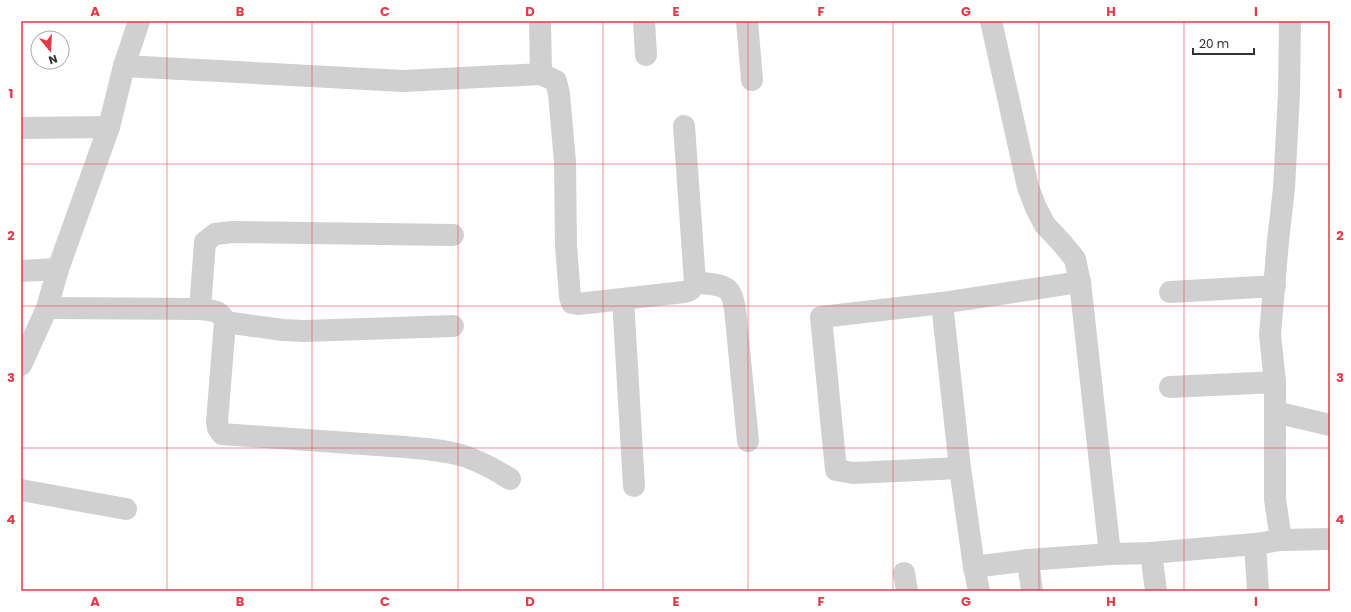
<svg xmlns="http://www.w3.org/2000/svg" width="1351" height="612" font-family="Poppins,sans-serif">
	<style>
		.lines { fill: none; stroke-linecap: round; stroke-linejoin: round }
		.minor { stroke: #d0d0d0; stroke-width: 22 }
		.grid { fill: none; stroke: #e63946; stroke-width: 1; stroke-opacity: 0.55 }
		.neatline { fill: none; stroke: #e63946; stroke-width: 1.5 }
		.grid-label { font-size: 13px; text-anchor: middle; font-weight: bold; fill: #e63946 }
	</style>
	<rect width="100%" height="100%" fill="#fff"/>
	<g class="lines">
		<g class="minor">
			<path d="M540,21l1,53"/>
			<path d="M644,21l2,34"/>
			<path d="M747,21l5,59"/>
			<path d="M991,21l37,166 8,21 9,17 16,17 14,17 5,23 30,272"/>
			<path d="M124,66l279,15 138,-7 15,7 3,13 6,68 1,83 4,52 2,6 6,1 106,-12c7,-1 8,-3 11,-10l-11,-156"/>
			<path d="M21,128l88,-1"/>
			<path d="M21,271l37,-2"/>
			<path d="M695,282c9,2 27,1 34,9 4,5 5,12 6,18l13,132"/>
			<path d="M1170,292l105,-6"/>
			<path d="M623,299l11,187"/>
			<path d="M942,303l18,165 14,99"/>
			<path d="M47,308l153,1c12,2 20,0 25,13l-8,100 1,6 4,6 183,13c20,2 43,3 62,10 16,6 29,13 43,22"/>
			<path d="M200,309l5,-67 10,-8 17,-2 221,3"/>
			<path d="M225,322l58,8 22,1 148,-5"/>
			<path d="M21,365l26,-57 11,-39 51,-142 15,-61 15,-45"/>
			<path d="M1275,382l-5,-48 8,-93 6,-53 5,-94 1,-73"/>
			<path d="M1170,387l105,-5v30l55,13"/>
			<path d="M1275,412v87l6,41"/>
			<path d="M960,468l-107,5 -17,-3 -15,-153 121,-14 138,-21"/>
			<path d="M21,490l105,19"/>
			<path d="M1255,544l3,47"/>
			<path d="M1151,553l5,38"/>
			<path d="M1028,560l4,31"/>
			<path d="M904,573l3,18"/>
			<path d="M979,591l-5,-24 54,-7 82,-6 41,-1 104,-9 26,-4 49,-1"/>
		</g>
	</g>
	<path class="grid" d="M167,21v570M312,21v570M458,21v570M603,21v570M748,21v570M893,21v570M1039,21v570M1184,21v570M21,164h1309M21,306h1309M21,448h1309"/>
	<rect width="1351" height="612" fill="none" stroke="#ffffff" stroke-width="44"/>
	<g transform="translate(50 50) rotate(162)"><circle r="19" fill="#ffffff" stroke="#adadad"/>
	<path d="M0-3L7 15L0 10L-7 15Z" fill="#e63946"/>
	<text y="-6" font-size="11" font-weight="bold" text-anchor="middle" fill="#333333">N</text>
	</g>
	<path d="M1193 48v6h61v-6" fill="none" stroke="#333333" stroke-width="2"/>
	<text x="1199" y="48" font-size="12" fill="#333333" stroke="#ffffff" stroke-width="3" paint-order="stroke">20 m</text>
	<rect x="22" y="22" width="1307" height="568" class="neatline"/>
	<g class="grid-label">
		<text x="95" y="16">A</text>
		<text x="240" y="16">B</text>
		<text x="385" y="16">C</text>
		<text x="530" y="16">D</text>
		<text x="676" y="16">E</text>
		<text x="821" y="16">F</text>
		<text x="966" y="16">G</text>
		<text x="1111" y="16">H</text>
		<text x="1256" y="16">I</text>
		<text x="11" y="98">1</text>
		<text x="1340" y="98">1</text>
		<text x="11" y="240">2</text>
		<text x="1340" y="240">2</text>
		<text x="11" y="382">3</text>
		<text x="1340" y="382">3</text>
		<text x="11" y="524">4</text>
		<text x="1340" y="524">4</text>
		<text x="95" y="606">A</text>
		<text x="240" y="606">B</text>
		<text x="385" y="606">C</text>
		<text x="530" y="606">D</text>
		<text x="676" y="606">E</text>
		<text x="821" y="606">F</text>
		<text x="966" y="606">G</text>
		<text x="1111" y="606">H</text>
		<text x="1256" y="606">I</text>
	</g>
</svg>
